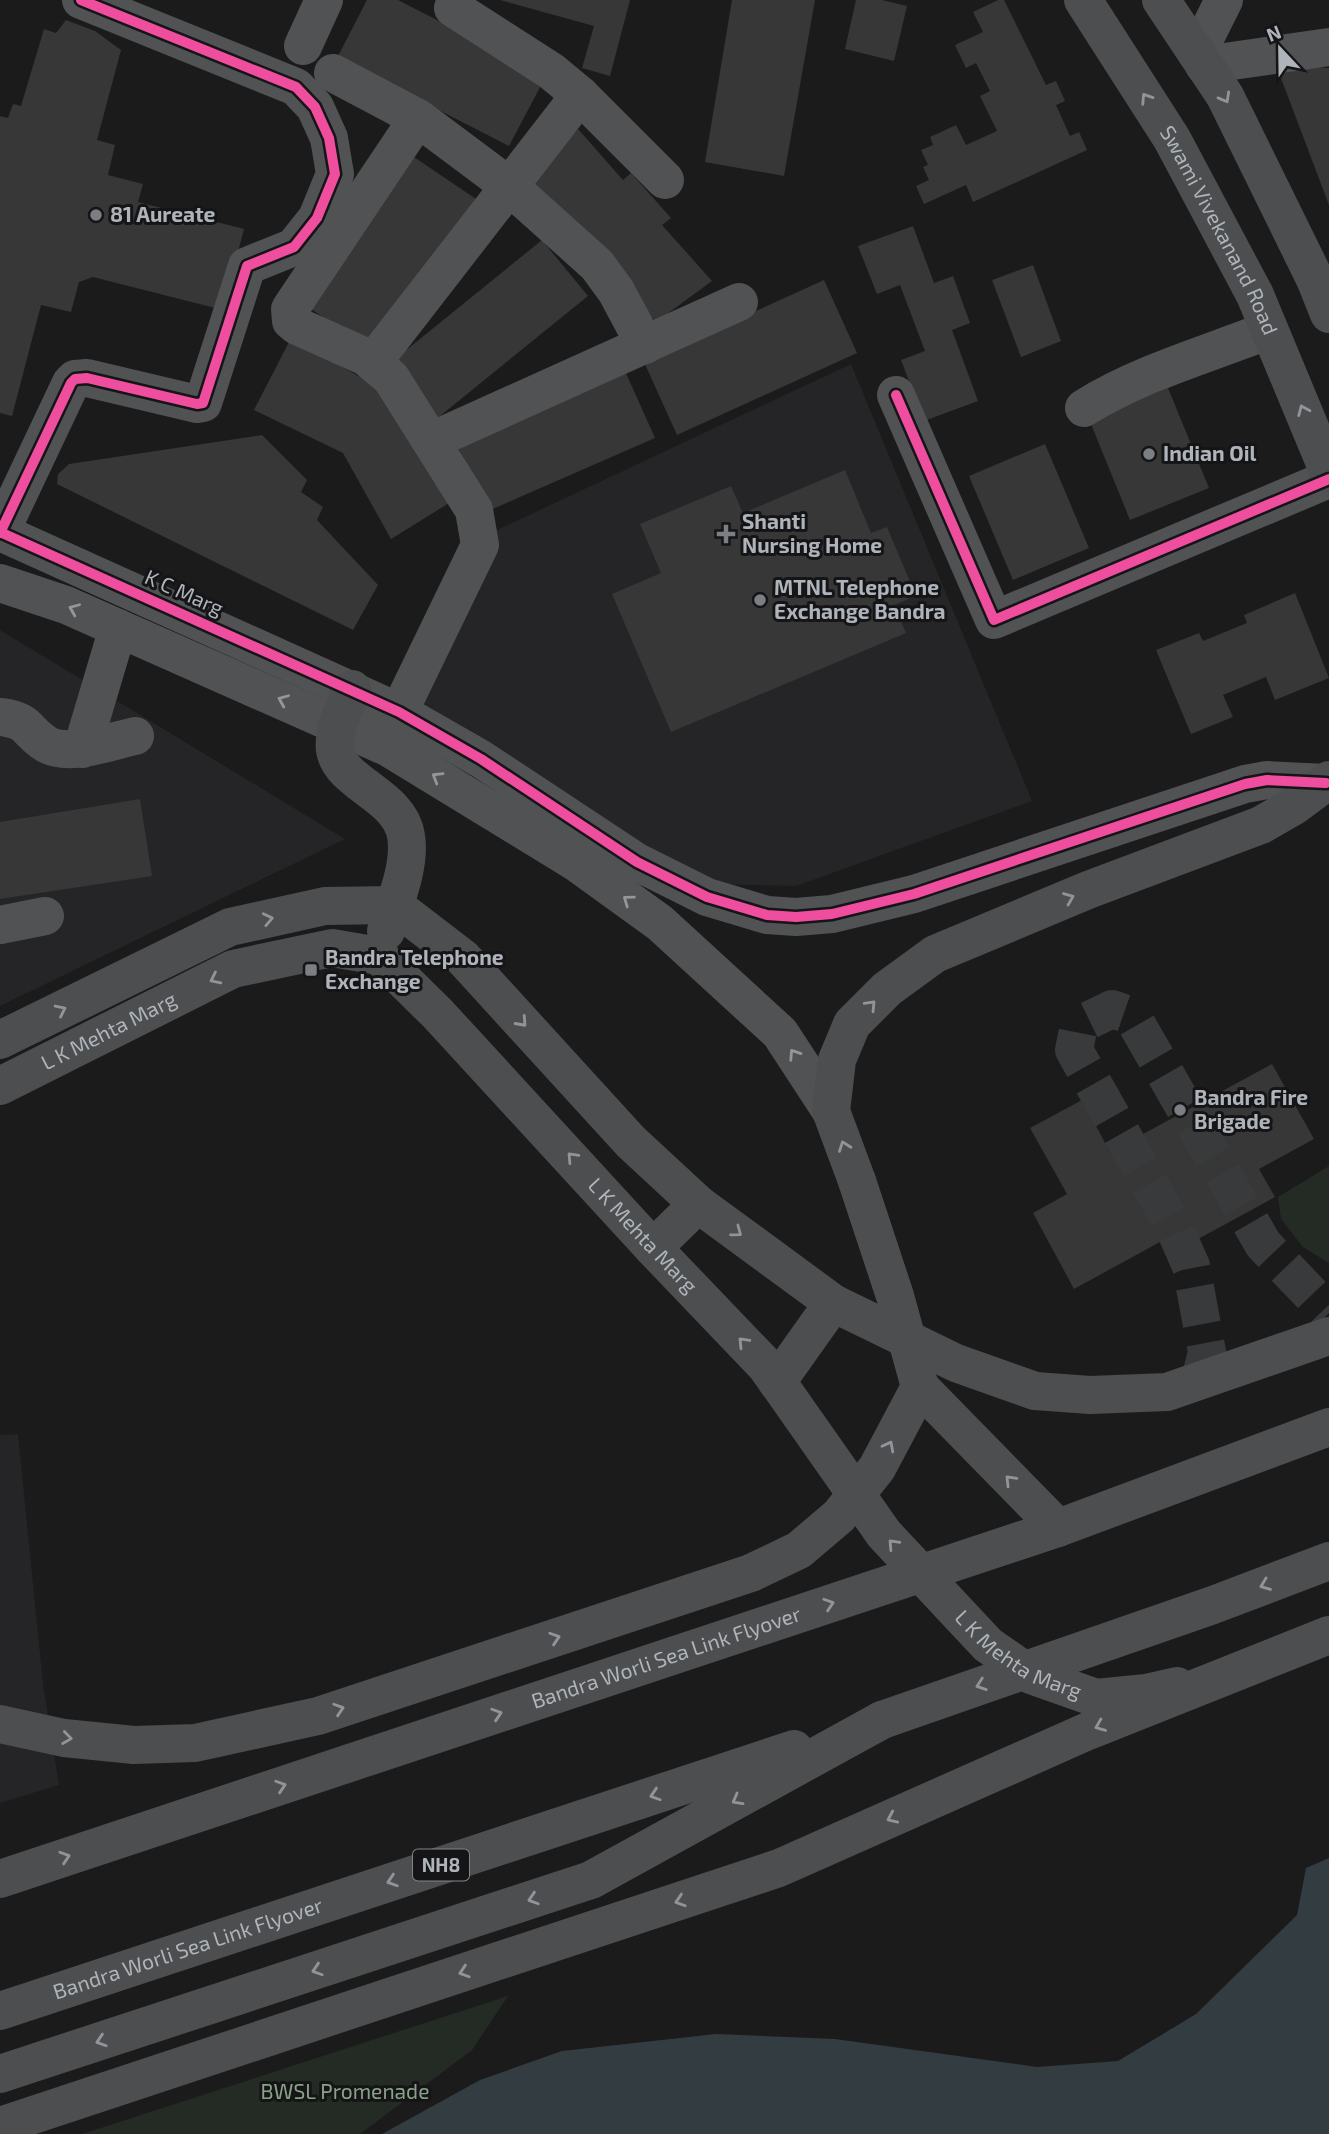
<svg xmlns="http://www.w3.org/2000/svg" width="1329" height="2134" font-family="'Exo 2',sans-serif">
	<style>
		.built { fill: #252527 }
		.green { fill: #242a24 }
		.water { fill: #333c40 }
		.building { fill: #373738 }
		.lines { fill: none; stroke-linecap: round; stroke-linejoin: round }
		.minor-tunnel { stroke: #383a3b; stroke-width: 38; stroke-dasharray: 38 19; stroke-linecap: butt }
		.minor { stroke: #505254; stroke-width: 38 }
		.major { stroke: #4d4e50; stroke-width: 38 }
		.highway { stroke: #4d4e50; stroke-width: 38 }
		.highway-bridge { stroke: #4d4e50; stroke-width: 38 }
		.cycleway-casing { stroke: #151517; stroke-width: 15 }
		.cycleway { stroke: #ef4d9e; stroke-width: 10 }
		.oneway { stroke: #91959a }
		.oneway2 { stroke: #92979b }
		.poi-dot { fill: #7b7e82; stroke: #151517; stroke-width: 2.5 }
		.labels { text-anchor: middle; stroke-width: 6; stroke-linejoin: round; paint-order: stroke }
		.shield { fill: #151517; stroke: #808489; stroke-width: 2 }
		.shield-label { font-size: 19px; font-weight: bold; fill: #aeb4ba }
		.poi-label { font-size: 21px; font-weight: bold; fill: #aeb4ba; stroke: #151517; text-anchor: start }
		.street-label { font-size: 21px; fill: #aeb4ba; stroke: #151517 }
		.park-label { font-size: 21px; fill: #8aa388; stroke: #151517 }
	</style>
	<rect width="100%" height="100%" fill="#1b1b1b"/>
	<g class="built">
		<path d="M851,364l181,437 -236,85 -89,-2 -282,-179 -15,-34 68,-132z"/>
		<path d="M0,630l345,209 -345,167z"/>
		<path d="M18,1434l25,250 16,101 -59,18v-368z"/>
	</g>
	<g class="green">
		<path d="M1329,1166v97l-26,-16 -22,-28 -3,-22z"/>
		<path d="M508,1996l-36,54 -112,84h-278z"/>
	</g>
	<path class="water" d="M1329,1858v276h-947l98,-54 82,-29 154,-17 119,5 202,28 81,-6 78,-47 101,-99 9,-47z"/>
	<g class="building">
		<path d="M367,0h31l148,76 -37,70 -172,-88z"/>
		<path d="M500,0h130l-20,76 -28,-8 12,-42z"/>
		<path d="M732,0h83l-31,176 -79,-14z"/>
		<path d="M856,0h26l25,6 -13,55 -49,-12z"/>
		<path d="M998,0h6l42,85 10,-4 9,20 -9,4 14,31 9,-4 8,18 -114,52 -7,-17 -42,19 -8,-18 13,-6 -6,-13 5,-2 -7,-15 12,-5 -3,-8 26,-12 10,20 31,-14 -17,-35 10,-5 -14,-28 -10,5 -11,-23 28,-13 -10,-20z"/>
		<path d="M66,20l29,11 26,19 -24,90 18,5 -7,30 35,9 -5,18 106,27 -21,81 -130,-33 -14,5 -8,30 -30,-7 -29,111 -12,-3v-297l8,2 5,-14 8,2 23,-77 12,4z"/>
		<path d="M1276,65l53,3v137z"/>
		<path d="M578,129l45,51 8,-7 40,45 -9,7 50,56 -56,41 -127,-142z"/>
		<path d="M411,155l65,44 -102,152 -66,-44z"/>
		<path d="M913,226l21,57 19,-7 17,47 -18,7 26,71 -54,20 -23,-61 24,-9 -25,-66 -23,9 -19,-48z"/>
		<path d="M542,240l46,56 -153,124 -46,-56z"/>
		<path d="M1033,265l28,76 -40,16 -29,-77z"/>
		<path d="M824,280l33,73 -180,82 -33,-73z"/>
		<path d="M291,338l94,53 69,109 -63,39 -48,-86 -89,-43z"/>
		<path d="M625,371l30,67 -169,74 -29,-67z"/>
		<path d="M1168,388l41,100 -79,32 -41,-101z"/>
		<path d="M262,435l45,45 -6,12 22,15 -6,13 61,65 -25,45 -296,-146 1,-10 11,-10z"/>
		<path d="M1045,444l44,104 -76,32 -44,-104z"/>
		<path d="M845,470l26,63 16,-6 29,69 -22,9 12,28 -235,99 -59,-138 49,-21 -21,-49 91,-38 12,27z"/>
		<path d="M1295,593l34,85 -54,22 -9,-23 -43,18 10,22 -42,17 -35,-84 43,-17 4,8 44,-18 -3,-8z"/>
		<path d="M140,799l12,77 -152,23v-77z"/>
		<path d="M1272,1064l42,75 -55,30 16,28 -108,59 -7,-14 -86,47 -41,-76 34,-19 -37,-66 52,-28 28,52z"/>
	</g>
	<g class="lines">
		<path class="minor-tunnel" d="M1200,1380l7,-28 -16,-86 -18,-41 -99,-175 5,-25 33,-16 20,7 131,228 66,69"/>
		<g class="minor">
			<path d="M453,8l98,63 29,24 85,85"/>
			<path d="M303,46l21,-46"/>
			<path d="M1197,54l27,-54"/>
			<path d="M1204,65l125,-18"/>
			<path d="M333,73l85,45 91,68 88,79 19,26 29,54"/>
			<path d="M373,362l207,-267"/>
			<path d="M896,395l98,225 335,-141"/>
			<path d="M1084,408c56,-35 124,-54 185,-78"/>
			<path d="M431,441l308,-139"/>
			<path d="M0,532l399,180 82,47 156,103 70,35 60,18 29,2 36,-3 82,-20 331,-110 22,-4 59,3"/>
			<path d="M0,533l71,-150 4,-4 12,-1 110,26 6,-1 44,-137 47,-19 23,-29 18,-44 -6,-36 -14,-31 -19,-20 -215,-87"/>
			<path d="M0,583l66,22 323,143 188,115 83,60 120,110 51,78"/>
			<path d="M399,712l81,-167 -6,-35 -83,-132 -25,-21 -69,-31 -6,-5 -1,-12 128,-191"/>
			<path d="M2,717c27,4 23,12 41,25 22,17 68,-1 92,-6"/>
			<path d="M82,749l36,-121"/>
			<path d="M0,925l45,-9"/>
		</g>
		<g class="major">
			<path id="s1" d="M1083,0l89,139 83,156 74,178"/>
			<path d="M1161,0l64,96 90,183 14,35"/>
			<path d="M352,689c-7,16 -15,33 -17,51 -6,42 65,52 71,96 5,30 -11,66 -20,95"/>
			<path d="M0,1040l230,-113 95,-21 69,-1 69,53 168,184 67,62 135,99 123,60 79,28 55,4 77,-3 162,-56"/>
			<path id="s2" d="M0,1086l233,-117 99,-21 47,8 58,57 216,235 113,118 118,168 104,111 43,30 65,23 50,-5 31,-7"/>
			<path d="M653,1248l45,-44"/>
			<path d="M777,1382l56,-79"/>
		</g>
		<g class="highway">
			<path d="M857,1181l-26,-70 6,-51 15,-36 35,-35 48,-35 153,-64 173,-65 33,-19 35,-26"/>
			<path d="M920,1387l138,141"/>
			<path id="s3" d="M0,2011l794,-262"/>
			<path d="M0,2074l591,-194 291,-160"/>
			<path d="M0,2126l779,-258 309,-137 241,-96"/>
		</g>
		<g class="highway-bridge">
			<path d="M882,1720l331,-115 116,-44"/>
			<path d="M0,1724l64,14 70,7 61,-2 123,-27 433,-143 48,-23 40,-34 38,-48 43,-81 -25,-91 -38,-115"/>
			<path id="s4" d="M0,1879l1058,-351 271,-101"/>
		</g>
		<defs>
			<g id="cycleway">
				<path d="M896,395l98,225 335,-141"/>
				<path d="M0,532l399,180 82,47 156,103 70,35 60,18 29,2 36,-3 82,-20 331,-110 22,-4 59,3"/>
				<path d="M0,533l71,-150 4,-4 12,-1 110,26 6,-1 44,-137 47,-19 23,-29 18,-44 -6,-36 -14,-31 -19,-20 -215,-87"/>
			</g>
		</defs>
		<use href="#cycleway" class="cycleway-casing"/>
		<use href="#cycleway" class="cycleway"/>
	</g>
	<defs><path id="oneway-chevron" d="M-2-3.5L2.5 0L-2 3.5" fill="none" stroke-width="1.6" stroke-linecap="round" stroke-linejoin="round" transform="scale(1.75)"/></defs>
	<g class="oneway">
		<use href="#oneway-chevron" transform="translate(1146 98) rotate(-123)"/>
		<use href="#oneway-chevron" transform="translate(1225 98) rotate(61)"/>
		<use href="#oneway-chevron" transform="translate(1303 410) rotate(-113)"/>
		<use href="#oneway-chevron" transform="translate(1069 898) rotate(-22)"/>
		<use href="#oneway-chevron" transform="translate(268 919) rotate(-12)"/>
		<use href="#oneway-chevron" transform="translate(215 979) rotate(154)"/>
		<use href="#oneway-chevron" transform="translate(871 1005) rotate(-46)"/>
		<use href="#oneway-chevron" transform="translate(61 1010) rotate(-26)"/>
		<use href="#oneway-chevron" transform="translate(522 1022) rotate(48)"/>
		<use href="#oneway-chevron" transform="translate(844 1146) rotate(-110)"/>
		<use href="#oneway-chevron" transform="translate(572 1157) rotate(-133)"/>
		<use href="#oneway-chevron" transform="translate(737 1232) rotate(37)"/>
		<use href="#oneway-chevron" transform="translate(743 1342) rotate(-134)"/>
		<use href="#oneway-chevron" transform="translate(889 1446) rotate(-62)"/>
		<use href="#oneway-chevron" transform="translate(1010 1480) rotate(-134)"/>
		<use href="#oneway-chevron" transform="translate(893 1544) rotate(-133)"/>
		<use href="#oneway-chevron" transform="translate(1265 1585) rotate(159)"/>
		<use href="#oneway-chevron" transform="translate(829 1604) rotate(-18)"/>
		<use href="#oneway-chevron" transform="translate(555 1638) rotate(-18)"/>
		<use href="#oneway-chevron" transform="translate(981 1685) rotate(161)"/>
		<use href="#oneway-chevron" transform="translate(339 1709) rotate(-18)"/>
		<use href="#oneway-chevron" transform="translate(497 1714) rotate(-18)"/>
		<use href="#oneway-chevron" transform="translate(1100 1726) rotate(158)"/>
		<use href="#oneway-chevron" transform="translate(67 1738) rotate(8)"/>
		<use href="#oneway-chevron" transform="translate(281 1786) rotate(-18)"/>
		<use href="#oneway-chevron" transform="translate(655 1795) rotate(162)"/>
		<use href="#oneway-chevron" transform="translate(737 1800) rotate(151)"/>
		<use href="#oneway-chevron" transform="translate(892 1818) rotate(156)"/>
		<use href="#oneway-chevron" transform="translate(65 1857) rotate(-18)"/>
		<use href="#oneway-chevron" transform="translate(392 1881) rotate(162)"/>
		<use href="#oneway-chevron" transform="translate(533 1899) rotate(162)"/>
		<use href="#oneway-chevron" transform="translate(680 1901) rotate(162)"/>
		<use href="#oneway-chevron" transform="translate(317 1970) rotate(162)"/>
		<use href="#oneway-chevron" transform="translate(464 1972) rotate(162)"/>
		<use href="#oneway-chevron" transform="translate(101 2041) rotate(162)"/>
	</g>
	<g class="oneway2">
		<use href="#oneway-chevron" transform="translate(74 609) rotate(-157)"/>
		<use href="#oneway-chevron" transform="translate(283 700) rotate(-157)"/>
		<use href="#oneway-chevron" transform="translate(437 777) rotate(-149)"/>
		<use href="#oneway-chevron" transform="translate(628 900) rotate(-144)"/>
		<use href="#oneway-chevron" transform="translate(794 1054) rotate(-123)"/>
	</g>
	<g class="poi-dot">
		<circle cx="96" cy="215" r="7"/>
		<circle cx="1149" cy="454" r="7"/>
		<path d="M722.5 523.5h7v7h7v7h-7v7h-7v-7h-7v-7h7z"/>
		<circle cx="760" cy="600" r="7"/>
		<rect x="304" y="963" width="14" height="14" rx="3.5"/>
		<circle cx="1180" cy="1110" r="7"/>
	</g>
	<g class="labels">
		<rect class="shield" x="413" y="1849.5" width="56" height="31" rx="5"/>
		<g class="shield-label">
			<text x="441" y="1872">NH8</text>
		</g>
		<g class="poi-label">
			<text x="110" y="222">81 Aureate</text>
			<text x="1163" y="461">Indian Oil</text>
			<text x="742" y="529">Shanti<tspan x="742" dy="24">Nursing Home</tspan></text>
			<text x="774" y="595">MTNL Telephone<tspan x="774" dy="24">Exchange Bandra</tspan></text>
			<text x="325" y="965">Bandra Telephone<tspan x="325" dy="24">Exchange</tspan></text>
			<text x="1194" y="1105">Bandra Fire<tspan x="1194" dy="24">Brigade</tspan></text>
		</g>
		<g class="street-label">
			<text dy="7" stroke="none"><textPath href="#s1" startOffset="268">Swami Vivekanand Road</textPath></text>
			<text transform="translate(184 593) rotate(24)" y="7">K C Marg</text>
			<text dy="7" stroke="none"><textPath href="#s2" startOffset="122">L K Mehta Marg</textPath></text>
			<text dy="7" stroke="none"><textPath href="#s2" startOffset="794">L K Mehta Marg</textPath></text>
			<text dy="7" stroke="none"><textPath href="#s2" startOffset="1362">L K Mehta Marg</textPath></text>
			<text dy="7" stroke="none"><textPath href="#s4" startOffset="702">Bandra Worli Sea Link Flyover</textPath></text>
			<text dy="7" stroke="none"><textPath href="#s3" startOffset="198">Bandra Worli Sea Link Flyover</textPath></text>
		</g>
		<g class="park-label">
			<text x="345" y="2099">BWSL Promenade</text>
		</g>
	</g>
	<g transform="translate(1280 49) rotate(338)" stroke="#151517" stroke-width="5" paint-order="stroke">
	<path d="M0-5L12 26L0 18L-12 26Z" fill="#aeb4ba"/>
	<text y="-10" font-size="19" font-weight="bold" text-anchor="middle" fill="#aeb4ba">N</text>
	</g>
</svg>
